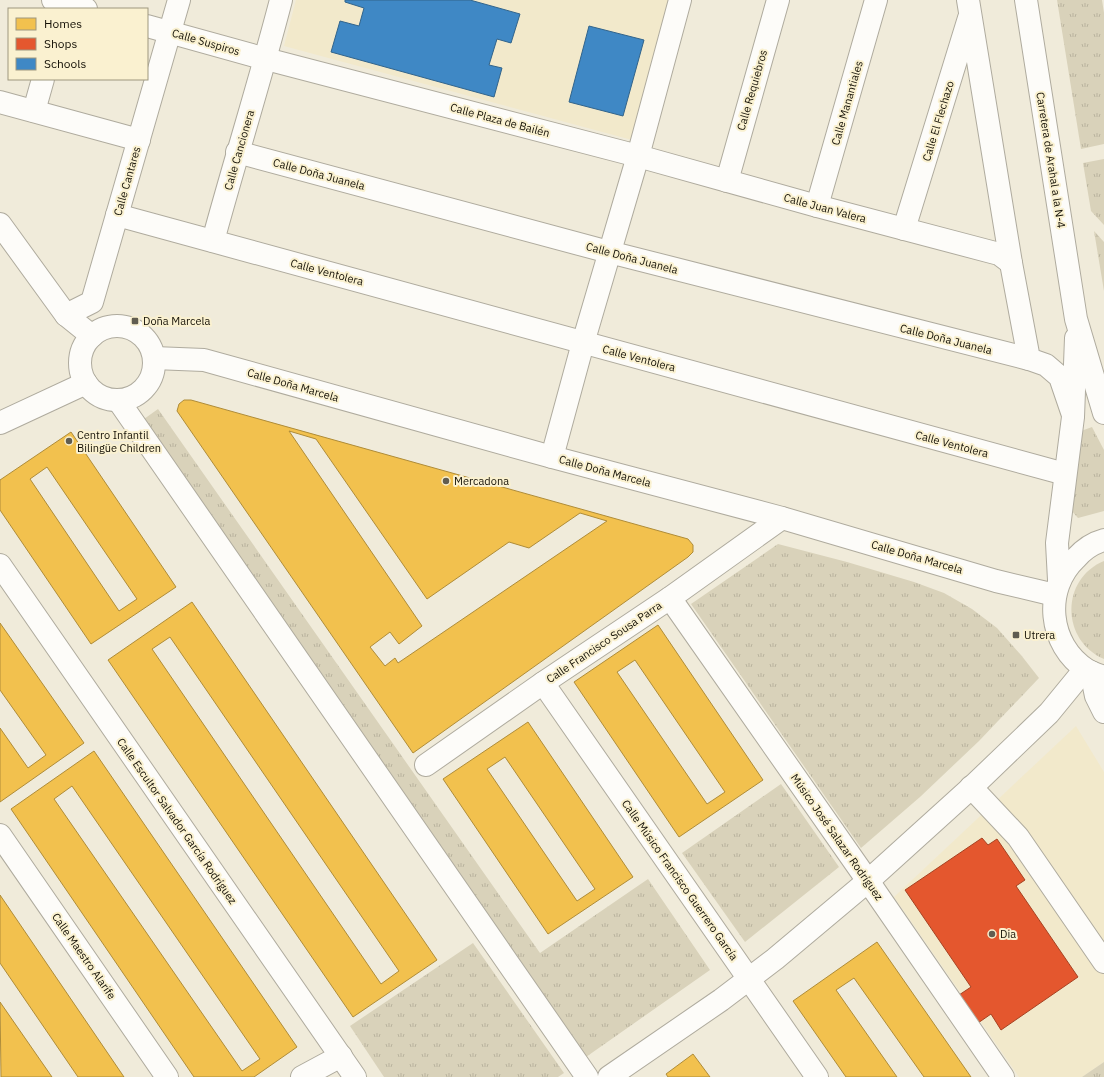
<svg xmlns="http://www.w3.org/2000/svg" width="1104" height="1077" font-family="'IBM Plex Sans',sans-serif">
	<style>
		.built { fill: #f2e9cb }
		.grass { fill: url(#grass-tufts) }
		.homes { fill: #f2c14e; stroke: #af8c38; fill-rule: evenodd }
		.shops { fill: #e4572e; stroke: #a64222 }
		.schools { fill: #3f88c5; stroke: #32648b }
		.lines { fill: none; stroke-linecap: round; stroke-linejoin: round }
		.minor-casing { stroke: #afab9e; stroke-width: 24 }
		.major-casing { stroke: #afab9e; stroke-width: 24 }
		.minor { stroke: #fdfcf9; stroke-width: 22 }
		.major { stroke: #fdfcf9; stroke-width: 22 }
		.poi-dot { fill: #615d50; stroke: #faf1d0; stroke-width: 1.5 }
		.labels { text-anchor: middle; stroke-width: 4; stroke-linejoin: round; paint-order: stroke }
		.street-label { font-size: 11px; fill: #141005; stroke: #faf1d0 }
		.poi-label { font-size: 11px; fill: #141005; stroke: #faf1d0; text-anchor: start }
	</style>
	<defs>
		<pattern id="grass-tufts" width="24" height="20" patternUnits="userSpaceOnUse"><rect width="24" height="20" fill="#d9d2ba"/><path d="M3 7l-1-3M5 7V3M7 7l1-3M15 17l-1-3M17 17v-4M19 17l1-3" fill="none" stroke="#b9b39e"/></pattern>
	</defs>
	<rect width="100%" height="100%" fill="#f0ebda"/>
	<g class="built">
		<path d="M296,0h376l-40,140 -348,-94z"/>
		<path d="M1076,726l28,46v290l-22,15h-63l-125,-180z"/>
	</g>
	<g class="grass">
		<path d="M1057,0h45l2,13v131l-23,5z"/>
		<path d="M1104,159v66l-13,-14 -8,-48z"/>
		<path d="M1094,231l10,11v49z"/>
		<path d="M158,409l382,544 108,-74 62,91 -124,87 -442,-638z"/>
		<path d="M1092,427l12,23v61l-26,7 -7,-8 10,-79z"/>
		<path d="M778,544l69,18 67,20 30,11 28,16 25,19 24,27 18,23 -60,63 -59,56 -59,51 -170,-244z"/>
		<path d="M1104,561v98c-43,-18 -44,-80 0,-98z"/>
		<path d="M781,784l58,83 -94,75 -63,-89z"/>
		<path d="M473,943l91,130 -6,4h-174l-34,-51z"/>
		<path d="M1104,1062v15h-22z"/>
	</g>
	<g class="homes">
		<path d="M184,400h7l497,139 5,6v7l-5,5 -275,196 -236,-342 2,-7zM289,431l27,8 111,160 82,-57 20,6 51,-35 27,8 -209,142 -3,-5 -10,8 -15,-19 20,-15 9,12 23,-18z"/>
		<path d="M71,432l105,155 -85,57 -91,-134v-30zM47,467l90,132 -18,12 -89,-132z"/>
		<path d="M192,602l245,358 -84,57 -245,-357zM170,637l229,334 -18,13 -229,-335z"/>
		<path d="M0,623l84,120 -84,59v-74l28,40 18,-13 -46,-65z"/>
		<path d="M658,625l105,155 -84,57 -105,-155zM635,660l90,132 -18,12 -90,-132z"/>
		<path d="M528,722l105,155 -85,57 -105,-155zM505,757l90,132 -18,12 -90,-132z"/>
		<path d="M94,751l203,296 -43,30h-60l-183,-268zM72,786l188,273 -18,12 -188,-272z"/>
		<path d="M0,895l124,182h-46l-78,-114z"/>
		<path d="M877,942l94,135h-47l-70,-99 -18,12 61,87h-51l-53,-76z"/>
		<path d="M0,1002l52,75h-51z"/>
		<path d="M693,1054l17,23h-42l-2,-3z"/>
	</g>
	<path class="shops" d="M982,838l6,7 9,-6 28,41 -9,6 62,91 -77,53 -10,-16 -13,9 -19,-28 12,-8 -66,-97z"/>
	<g class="schools">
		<path d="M345,0h125l50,14 -9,29 -14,-4 -8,26 13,3 -8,29 -163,-45 9,-31 19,5 5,-18 -19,-6z"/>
		<path d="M589,26l55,14 -21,76 -54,-14z"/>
	</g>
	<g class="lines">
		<defs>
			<g id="minor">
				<path d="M53,0l33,9"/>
				<path d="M968,0l43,263 18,96 17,6 14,12 13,38"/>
				<path d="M147,26l119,33 372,97 179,50 182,48 12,9"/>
				<path d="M0,102l139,38"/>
				<path d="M34,111l9,-32"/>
				<path d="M237,152l372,100 420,107"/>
				<path d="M727,181l51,-181"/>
				<path d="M817,206l59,-206"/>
				<path d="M117,215l948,259"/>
				<path d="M0,224l66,91 26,21"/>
				<path d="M904,229l65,-211"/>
				<path d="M213,241c22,-81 47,-160 68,-241"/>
				<path d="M66,315l26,-13 87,-302"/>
				<circle cx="117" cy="363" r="37"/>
				<path d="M154,358l50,2 348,97 230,61 214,63 59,14"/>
				<path d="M118,400l469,677"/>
				<path d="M0,423l86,-40"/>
				<path d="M552,457l31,-114 55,-187 42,-156"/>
				<path d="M0,565l355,512"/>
				<path d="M670,598l198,283 135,196"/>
				<path d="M543,683l274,394"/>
				<path d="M426,765l117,-82 127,-85 112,-80"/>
				<path d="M971,787l47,50 86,125"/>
				<path d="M0,835l167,242"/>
				<path d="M302,1077l39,-21"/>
				<path d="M609,1077l112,-77 54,-41 93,-78 105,-95 76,-73 36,-44"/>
			</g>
			<g id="major">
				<path d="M1026,0l50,319 28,94"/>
				<path d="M1104,540c-11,3 -21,10 -28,18 -33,31 -28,87 11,112 5,3 11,5 17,7"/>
				<path d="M1059,580l-2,-37 16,-126 3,-79"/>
				<path d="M1091,672l5,24 8,16"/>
			</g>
		</defs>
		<use href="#minor" class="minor-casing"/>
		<use href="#major" class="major-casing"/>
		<use href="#minor" class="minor"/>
		<use href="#major" class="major"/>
	</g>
	<g class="poi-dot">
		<rect x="131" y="317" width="8" height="8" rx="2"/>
		<circle cx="69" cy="441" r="4"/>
		<circle cx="446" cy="481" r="4"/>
		<rect x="1012" y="631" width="8" height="8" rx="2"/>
		<circle cx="992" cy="934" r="4"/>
	</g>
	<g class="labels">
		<g class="street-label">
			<text transform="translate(206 42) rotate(16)" y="4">Calle Suspiros</text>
			<text transform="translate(752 90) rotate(-74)" y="4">Calle Requiebros</text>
			<text transform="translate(847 103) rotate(-74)" y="4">Calle Manantiales</text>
			<text transform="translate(500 120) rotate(15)" y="4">Calle Plaza de Bailén</text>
			<text transform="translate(938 121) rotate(-73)" y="4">Calle El Flechazo</text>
			<text transform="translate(239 150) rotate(-74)" y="4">Calle Cancionera</text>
			<text transform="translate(1051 160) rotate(81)" y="4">Carretera de Arahal a la N-4</text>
			<text transform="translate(319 174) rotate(15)" y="4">Calle Doña Juanela</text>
			<text transform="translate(127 181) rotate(-74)" y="4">Calle Cantares</text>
			<text transform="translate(825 208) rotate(15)" y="4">Calle Juan Valera</text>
			<text transform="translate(632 258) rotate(15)" y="4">Calle Doña Juanela</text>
			<text transform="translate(327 272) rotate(15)" y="4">Calle Ventolera</text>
			<text transform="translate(946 339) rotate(14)" y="4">Calle Doña Juanela</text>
			<text transform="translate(639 358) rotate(15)" y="4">Calle Ventolera</text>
			<text transform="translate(293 385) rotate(16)" y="4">Calle Doña Marcela</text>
			<text transform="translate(952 444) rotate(15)" y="4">Calle Ventolera</text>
			<text transform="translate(605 471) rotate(15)" y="4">Calle Doña Marcela</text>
			<text transform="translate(917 557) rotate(16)" y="4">Calle Doña Marcela</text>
			<text transform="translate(604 642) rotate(-34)" y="4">Calle Francisco Sousa Parra</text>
			<text transform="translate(177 821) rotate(55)" y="4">Calle Escultor Salvador García Rodríguez</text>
			<text transform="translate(837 837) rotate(55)" y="4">Músico José Salazar Rodríguez</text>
			<text transform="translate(680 880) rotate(55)" y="4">Calle Músico Francisco Guerrero García</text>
			<text transform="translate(84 956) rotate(55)" y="4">Calle Maestro Alarife</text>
		</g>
		<g class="poi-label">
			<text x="143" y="325">Doña Marcela</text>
			<text x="77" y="439">Centro Infantil<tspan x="77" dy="13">Bilingüe Children</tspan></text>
			<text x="454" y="485">Mercadona</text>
			<text x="1024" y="639">Utrera</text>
			<text x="1000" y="938">Dia</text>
		</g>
	</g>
	<rect x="8" y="8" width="140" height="72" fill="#faf1d0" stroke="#9e977f"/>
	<rect x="16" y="18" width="20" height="12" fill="#f2c14e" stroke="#9e977f"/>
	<text x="44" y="28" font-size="12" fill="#141005">Homes</text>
	<rect x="16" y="38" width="20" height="12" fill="#e4572e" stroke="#9e977f"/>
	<text x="44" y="48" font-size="12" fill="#141005">Shops</text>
	<rect x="16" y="58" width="20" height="12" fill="#3f88c5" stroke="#9e977f"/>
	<text x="44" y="68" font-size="12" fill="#141005">Schools</text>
</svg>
